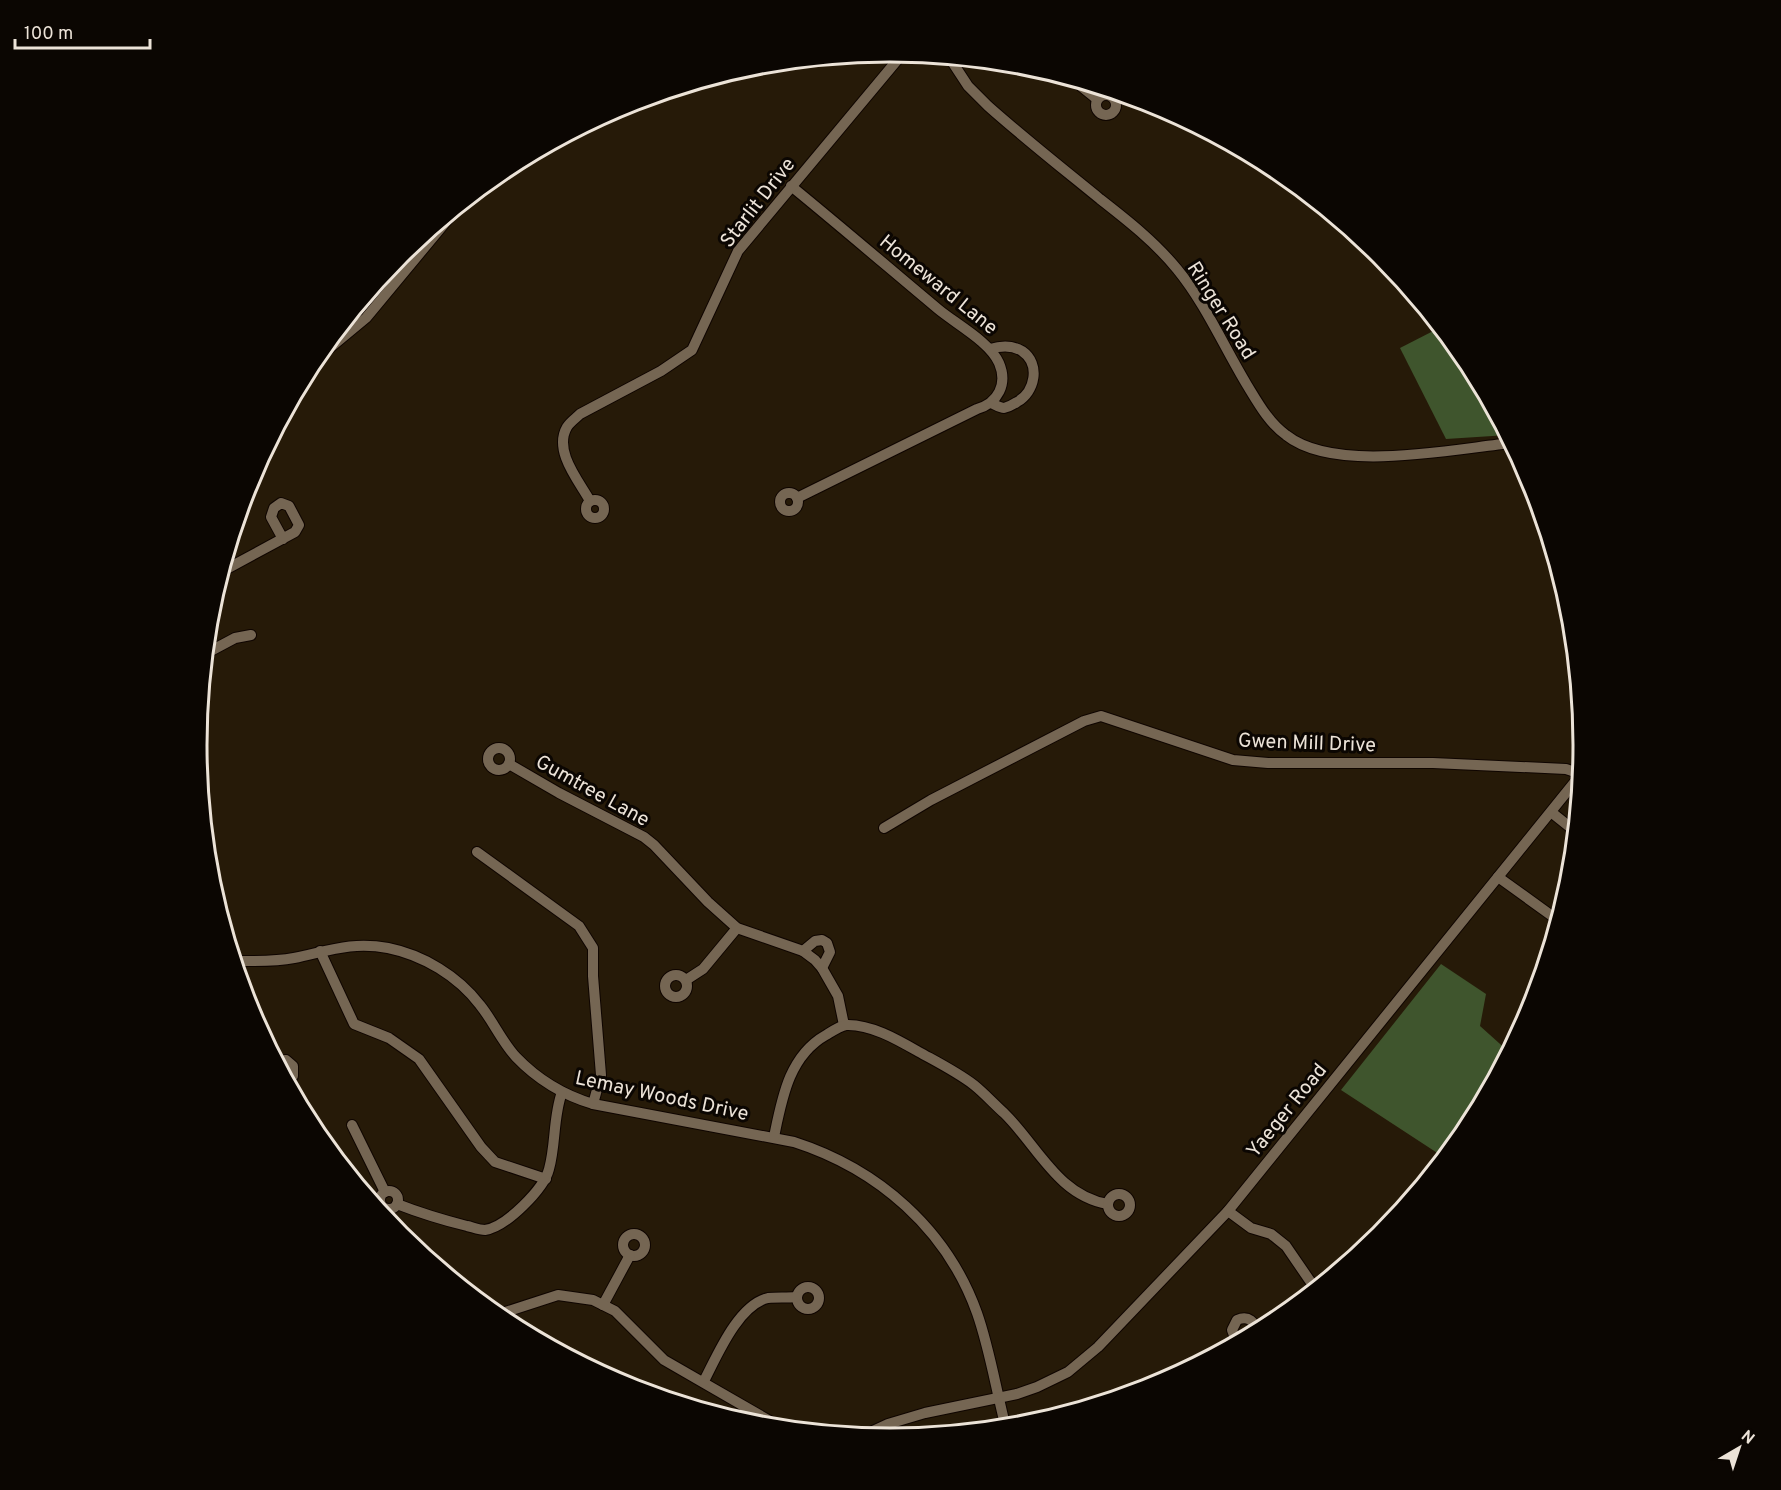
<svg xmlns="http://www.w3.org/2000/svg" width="1781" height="1490" font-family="Overpass,sans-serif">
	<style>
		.forest { fill: #3f552d }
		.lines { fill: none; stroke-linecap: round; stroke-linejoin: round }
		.minor-casing { stroke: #0f0500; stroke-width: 12 }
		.minor { stroke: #756653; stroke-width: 10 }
		.labels { text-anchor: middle; stroke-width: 6; stroke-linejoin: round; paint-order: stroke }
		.street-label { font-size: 20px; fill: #ece3d8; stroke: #0b0602 }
		.rim { fill: none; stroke: #ece3d8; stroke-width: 3 }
	</style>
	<rect width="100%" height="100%" fill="#261a08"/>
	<g class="forest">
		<path d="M1441,327l27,33 40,75 -62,4 -46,-91z"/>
		<path d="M1441,964l45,30 -6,32 29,26 -42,79 -22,27 -104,-68z"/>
	</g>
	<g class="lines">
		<defs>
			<g id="minor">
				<path d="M949,57l19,29 20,20c36,32 74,62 112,93 27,21 55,43 77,70 28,34 47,78 70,116 11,18 22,38 39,50 49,39 166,14 226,8"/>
				<path d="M1071,78l26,21"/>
				<circle cx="1106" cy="105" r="10"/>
				<path d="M791,186c49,40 98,82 147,123 18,15 52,33 61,54 9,21 -1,40 -22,46l-180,89"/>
				<path d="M990,349c10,-3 22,-4 32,2 19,13 13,41 -5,51 -3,2 -9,5 -13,6 -4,0 -10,-4 -13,-5"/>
				<path d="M316,356l9,-4 41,-34 93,-112"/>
				<circle cx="789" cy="502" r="9"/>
				<circle cx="595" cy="509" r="9"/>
				<path d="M590,501c-11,-20 -37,-50 -23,-74 3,-5 9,-9 13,-13l81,-43 31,-21 46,-99 166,-199"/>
				<path d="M221,572l74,-40 4,-7 -10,-19 -8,-3 -7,5 -3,9 12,22"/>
				<path d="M205,654l30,-16 16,-3"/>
				<circle cx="499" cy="759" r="11"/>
				<path d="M509,764l50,29 85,44 10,8 54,57 29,26 66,23 12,9 7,8 16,28 6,29"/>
				<path d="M1551,812l25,20"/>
				<path d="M884,828l47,-28 153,-79 17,-5 132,44 35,3h165l133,6 15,5"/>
				<path d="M477,852l102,74 14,22v28l8,99 -8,29"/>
				<path d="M1498,877l61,44"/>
				<path d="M320,951l34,73 35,14 30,21 62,88 14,15 51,17"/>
				<path d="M803,951l12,-10 7,-1 5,3 3,9 -8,16"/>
				<path d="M234,961c20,0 40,1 60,-3 34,-7 58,-17 94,-10 35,7 70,28 92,57 13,16 22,37 36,52 22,23 47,38 77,47l201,38c84,27 153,87 183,171 13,37 19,77 29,115"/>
				<circle cx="676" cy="986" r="11"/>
				<path d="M686,980l17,-11 34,-41"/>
				<path d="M277,1062l9,-2 7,6v10l-6,5"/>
				<path d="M352,1125l33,67"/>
				<path d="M774,1137c8,-39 15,-81 52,-102 5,-3 14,-9 20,-10 25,-1 52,15 73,27 18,10 38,20 55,33 10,8 20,19 30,28 33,32 54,83 104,91"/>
				<circle cx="389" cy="1200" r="9"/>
				<circle cx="1119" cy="1205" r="11"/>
				<path d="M397,1204c23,9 46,16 70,22 5,1 12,4 18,4 21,-3 59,-41 64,-61 7,-25 4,-52 13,-77"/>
				<path d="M1228,1211l23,17 20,6 15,12 24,35 8,7"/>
				<circle cx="634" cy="1245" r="11"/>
				<circle cx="808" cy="1298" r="11"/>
				<path d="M603,1305l27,-50"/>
				<path d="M496,1315l62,-20 35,5 22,11 49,49 118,68"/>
				<path d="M1241,1341l-6,-3 -3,-8 5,-10c11,-5 20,2 18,13"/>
				<path d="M704,1381c13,-25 34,-76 64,-83 9,-1 19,0 28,-1"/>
				<path d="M862,1436l26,-12 37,-11 92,-19 20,-7 31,-15 30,-25 130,-136 354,-438"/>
			</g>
		</defs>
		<use href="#minor" class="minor-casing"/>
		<use href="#minor" class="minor"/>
	</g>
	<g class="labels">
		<g class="street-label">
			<text transform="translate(757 202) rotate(-52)" y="7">Starlit Drive</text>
			<text transform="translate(939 284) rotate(39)" y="7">Homeward Lane</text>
			<text transform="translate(1222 310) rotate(58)" y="7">Ringer Road</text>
			<text transform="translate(1307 742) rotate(2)" y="7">Gwen Mill Drive</text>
			<text transform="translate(593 790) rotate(29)" y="7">Gumtree Lane</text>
			<text transform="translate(662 1095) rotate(12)" y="7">Lemay Woods Drive</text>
			<text transform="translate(1286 1110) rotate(-51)" y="7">Yaeger Road</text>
		</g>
	</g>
	<path d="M0 0H1781V1490H0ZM207 745a683 683 0 1 1 1366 0a683 683 0 1 1-1366 0Z" fill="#0b0602" fill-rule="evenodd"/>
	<path class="rim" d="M207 745a683 683 0 1 1 1366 0a683 683 0 1 1-1366 0Z"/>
	<g transform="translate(1739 1448) rotate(39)" stroke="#0b0602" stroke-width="4.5" paint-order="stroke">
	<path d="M0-4.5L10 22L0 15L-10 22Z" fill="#ece3d8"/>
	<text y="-9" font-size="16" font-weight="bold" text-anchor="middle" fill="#ece3d8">N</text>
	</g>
	<path d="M15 39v9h135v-9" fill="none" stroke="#ece3d8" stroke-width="3"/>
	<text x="24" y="39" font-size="18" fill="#ece3d8" stroke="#0b0602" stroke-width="4.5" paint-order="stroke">100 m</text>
</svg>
